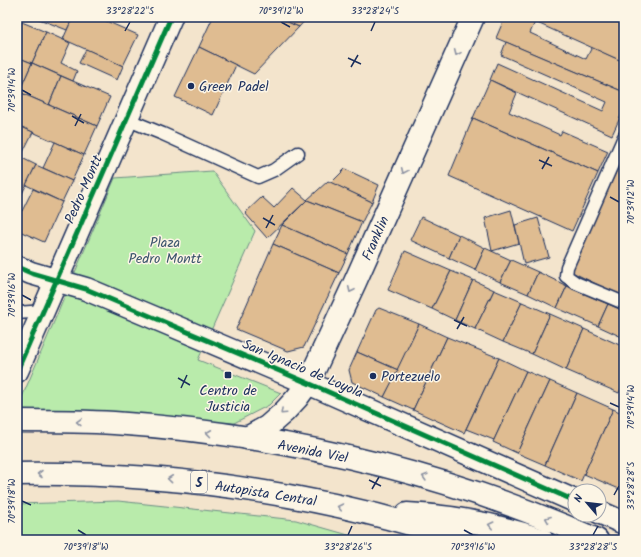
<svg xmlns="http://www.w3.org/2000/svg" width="641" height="557" font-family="Kalam,sans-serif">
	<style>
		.green { fill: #b9ebab; stroke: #6a8d84 }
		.building { fill: #dfbc91; stroke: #1b2f5e }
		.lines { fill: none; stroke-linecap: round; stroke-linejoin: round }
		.lane-casing { stroke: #1b2f5e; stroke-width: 15 }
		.street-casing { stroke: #1b2f5e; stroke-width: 25 }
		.secondary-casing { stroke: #1b2f5e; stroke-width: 25 }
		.primary-casing { stroke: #1b2f5e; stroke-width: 25 }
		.highway-casing { stroke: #1b2f5e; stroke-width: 25 }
		.lane { stroke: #fcf5e5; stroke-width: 12 }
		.street { stroke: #fcf5e5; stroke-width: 22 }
		.secondary { stroke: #fcf5e5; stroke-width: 22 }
		.primary { stroke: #fcf5e5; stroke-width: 22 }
		.highway { stroke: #fcf5e5; stroke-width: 22 }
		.cycleway-casing { stroke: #fcf5e5; stroke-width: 8 }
		.cycleway { stroke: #00873e; stroke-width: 5 }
		.oneway { stroke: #8c92a2 }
		.ticks { fill: none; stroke: #1b2f5e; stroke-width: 1.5 }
		.poi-dot { fill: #1b2f5e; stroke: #fcf5e5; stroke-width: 1.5 }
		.labels { text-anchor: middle; stroke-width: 3; stroke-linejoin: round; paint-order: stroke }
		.shield { fill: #fcf5e5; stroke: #5e6a86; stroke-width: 1 }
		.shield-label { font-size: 13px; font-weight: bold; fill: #1b2f5e }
		.poi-label { font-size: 14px; fill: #1b2f5e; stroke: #fcf5e5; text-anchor: start }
		.street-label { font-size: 14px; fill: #1b2f5e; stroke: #fcf5e5 }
		.park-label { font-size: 14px; fill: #3b556d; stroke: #fcf5e5 }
		.neatline { fill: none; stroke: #1b2f5e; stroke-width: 1.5 }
		.ticks-label { font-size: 10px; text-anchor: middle; fill: #1b2f5e }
	</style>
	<rect width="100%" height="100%" fill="#f3e4cc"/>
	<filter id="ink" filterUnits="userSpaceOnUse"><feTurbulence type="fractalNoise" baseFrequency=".025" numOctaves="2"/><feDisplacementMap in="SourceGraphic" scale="8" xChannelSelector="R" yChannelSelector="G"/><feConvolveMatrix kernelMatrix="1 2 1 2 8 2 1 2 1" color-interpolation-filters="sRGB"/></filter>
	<g filter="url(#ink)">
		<g class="green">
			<path d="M212,171l43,60 -57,129 83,33 -12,12 -35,18 -73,-3 -144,-11 98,-231z"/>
			<path d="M118,501l178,19 70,20h-349v-36z"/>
		</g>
		<g class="building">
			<path d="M34,17h39l-6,13z"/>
			<path d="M73,17h24l41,18 -15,31 -60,-27z"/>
			<path d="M213,17h64l22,10 -45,47 -55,-27z"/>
			<path d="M277,17h31l-9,10z"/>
			<path d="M505,17h19l11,5 -5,11 56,26 6,-12 32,15v30l-128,-54z"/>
			<path d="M524,17h84l16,7v38z"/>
			<path d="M608,17h16v7z"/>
			<path d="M17,20l29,12 -14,31 -15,-6z"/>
			<path d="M46,32l24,11 -9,20 16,8 -4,10 -41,-18z"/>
			<path d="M506,42l118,50v17l-12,26 -122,-55 7,-17 106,48 4,-9 -106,-47z"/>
			<path d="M199,47l37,18 -23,50 -38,-18z"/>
			<path d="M86,49l37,17 -6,14 -38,-17z"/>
			<path d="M17,57l15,6 -15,34z"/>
			<path d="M32,63l29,13 -12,29 -30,-13z"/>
			<path d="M61,76l49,21 -13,29 -48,-21z"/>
			<path d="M490,80l27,13 -8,19 51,23 2,-4 46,20 -10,22 -125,-55z"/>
			<path d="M19,92l78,34 -13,29 -67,-30v-28z"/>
			<path d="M473,118l125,55 -26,58 -123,-55z"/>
			<path d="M17,125l16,7 -16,32z"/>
			<path d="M55,142l29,13 -12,26 -29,-13z"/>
			<path d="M624,155v143l-54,-27z"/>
			<path d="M20,157l16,8 -19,39v-40z"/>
			<path d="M36,165l36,16 -10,21 -36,-17z"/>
			<path d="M345,169l34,16 -7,17 -41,-19z"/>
			<path d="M328,181l44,21 -10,20 -55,-22z"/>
			<path d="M293,188l14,12 -40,38 -22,-25 17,-16 12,11z"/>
			<path d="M33,189l29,13 -18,40 -27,-12v-22l5,3z"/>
			<path d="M307,200l55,22 -14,32 -66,-29z"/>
			<path d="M511,210l8,33 -27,8 -7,-33z"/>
			<path d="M421,217l38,18 -10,23 -39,-18z"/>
			<path d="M538,218l11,39 -25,7 -9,-39z"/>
			<path d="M282,225l66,29 -9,19 -66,-29z"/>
			<path d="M459,235l26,13 -10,22 -26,-12z"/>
			<path d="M273,244l66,29 -35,74 -16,4 -52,-22z"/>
			<path d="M485,248l26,12 -11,22 -25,-12z"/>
			<path d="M405,251l46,20 -19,38 -44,-19z"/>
			<path d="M511,260l27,12 -10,22 -28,-12z"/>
			<path d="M451,271l22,9 -18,40 -23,-11z"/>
			<path d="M538,272l29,14 -10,22 -29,-14z"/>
			<path d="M473,280l21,10 -19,39 -20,-9z"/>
			<path d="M567,286l41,18 -10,22 -41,-18z"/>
			<path d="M494,290l28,12 -19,40 -28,-13z"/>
			<path d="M522,302l28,12 -18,40 -29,-12z"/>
			<path d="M608,304l16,7v27l-26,-12z"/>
			<path d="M379,308l40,16 -21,46 -41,-18 19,-42z"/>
			<path d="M550,314l34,15 -18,41 -34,-16z"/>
			<path d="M419,324l28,13 -34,73 -29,-13z"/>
			<path d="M584,329l40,18v35l-5,11 -53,-23z"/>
			<path d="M447,337l52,21 -35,75 -51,-23z"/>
			<path d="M357,352l41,18 -14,27 -32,-15 -3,-12z"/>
			<path d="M499,358l27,13 -32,69 -28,-11z"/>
			<path d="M526,371l24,10 -33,72 -24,-11z"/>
			<path d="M550,381l27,12 -32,72 -28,-12z"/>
			<path d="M577,393l36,16 -32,72 -36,-16z"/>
			<path d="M613,409l11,5v77l-40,-17z"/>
		</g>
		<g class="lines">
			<defs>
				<g id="lane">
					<path d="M126,119l37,15 95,43 16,-7 24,-17"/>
					<path d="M624,137l-57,130 -1,9 10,7 48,20"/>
					<path d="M17,313l27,-2"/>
				</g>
				<path id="street" d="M17,371l154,-354"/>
				<g id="secondary">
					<path d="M17,267l14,6 55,16 83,35 139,59 267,118"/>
					<path d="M247,438l20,-11 17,-15 13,-14 11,-15 47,-101 118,-265"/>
					<path d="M599,512l25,11"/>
				</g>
				<path id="primary" d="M17,421c32,0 65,0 97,2 166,11 331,49 483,117"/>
				<g id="highway">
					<path d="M17,474c151,-2 302,19 446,66"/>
					<path d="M407,514c47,2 91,11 135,26"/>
				</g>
			</defs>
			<use href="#lane" class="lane-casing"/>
			<use href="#street" class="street-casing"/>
			<use href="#secondary" class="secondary-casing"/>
			<use href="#primary" class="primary-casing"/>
			<use href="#highway" class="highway-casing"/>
			<use href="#lane" class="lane"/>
			<use href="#street" class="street"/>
			<use href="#secondary" class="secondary"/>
			<use href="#primary" class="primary"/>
			<use href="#highway" class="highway"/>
			<defs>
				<g id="cycleway">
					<path d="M17,267l14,6 55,16 83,35 139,59 267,118"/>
					<path d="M17,371l154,-354"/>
				</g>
			</defs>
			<use href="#cycleway" class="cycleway-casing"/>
			<use href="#cycleway" class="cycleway"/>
		</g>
		<defs><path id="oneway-chevron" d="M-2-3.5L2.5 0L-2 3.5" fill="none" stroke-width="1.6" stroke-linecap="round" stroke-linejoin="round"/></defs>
		<g class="oneway">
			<use href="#oneway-chevron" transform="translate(457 53) rotate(114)"/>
			<use href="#oneway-chevron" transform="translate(404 171) rotate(114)"/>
			<use href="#oneway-chevron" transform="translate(351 290) rotate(115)"/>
			<use href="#oneway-chevron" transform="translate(283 412) rotate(137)"/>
			<use href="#oneway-chevron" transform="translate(79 422) rotate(-178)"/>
			<use href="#oneway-chevron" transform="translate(209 433) rotate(-172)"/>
			<use href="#oneway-chevron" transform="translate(40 474) rotate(-180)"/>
			<use href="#oneway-chevron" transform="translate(425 477) rotate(-164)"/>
			<use href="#oneway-chevron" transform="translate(170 479) rotate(-174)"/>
			<use href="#oneway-chevron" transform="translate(340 507) rotate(-167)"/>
			<use href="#oneway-chevron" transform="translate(548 519) rotate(-159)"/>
			<use href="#oneway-chevron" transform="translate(491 525) rotate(-167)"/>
		</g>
	</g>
	<path class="ticks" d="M281,22l9,5M125,31l5,-9M371,31l4,-9M348,58l13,6M351,67l7,-12M22,90l9,5M72,116l12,7M75,126l6,-12M539,160l13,6M542,169l7,-12M610,197l9,5M263,218l12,7M266,228l7,-13M22,295l9,5M454,320l13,6M457,329l7,-12M178,378l12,7M181,388l6,-13M610,403l9,4M369,480l12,6M372,489l7,-12M614,495l5,-9M22,501l9,4M78,530l8,5M464,530l9,5M348,535l4,-9M593,535l5,-9"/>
	<g class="poi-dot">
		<circle cx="191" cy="86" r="4"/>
		<rect x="224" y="371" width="8" height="8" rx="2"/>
		<circle cx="373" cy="376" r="4"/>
	</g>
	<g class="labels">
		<rect class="shield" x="191" y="471" width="16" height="22" rx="3"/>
		<g class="shield-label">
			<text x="199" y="487">5</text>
		</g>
		<g class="poi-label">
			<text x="199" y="91">Green Padel</text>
			<text x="381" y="381">Portezuelo</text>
			<text x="228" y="395" text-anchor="middle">Centro de<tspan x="228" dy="16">Justicia</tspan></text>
		</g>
		<g class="street-label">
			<text transform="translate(83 189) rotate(-66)" y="5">Pedro Montt</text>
			<text transform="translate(375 238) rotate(-66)" y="5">Franklin</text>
			<text transform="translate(303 368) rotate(23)" y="5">San Ignacio de Loyola</text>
			<text transform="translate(313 451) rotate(11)" y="5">Avenida Viel</text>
			<text transform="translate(266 493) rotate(9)" y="5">Autopista Central</text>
		</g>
		<g class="park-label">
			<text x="165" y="247">Plaza<tspan x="165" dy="16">Pedro Montt</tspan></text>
		</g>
	</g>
	<rect width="641" height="557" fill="none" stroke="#fcf5e5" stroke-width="44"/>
	<g transform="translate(587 503) rotate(298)"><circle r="19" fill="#fcf5e5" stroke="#a2a6af"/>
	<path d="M0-3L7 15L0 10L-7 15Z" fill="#1b2f5e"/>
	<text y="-6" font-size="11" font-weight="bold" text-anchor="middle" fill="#1b2f5e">N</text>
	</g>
	<rect x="22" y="22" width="597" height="513" class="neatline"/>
	<g class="ticks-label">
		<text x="130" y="14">33°28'22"S</text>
		<text x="281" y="14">70°39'12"W</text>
		<text x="375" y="14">33°28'24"S</text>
		<text transform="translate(11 90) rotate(-90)" y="4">70°39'14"W</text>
		<text transform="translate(630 202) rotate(-90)" y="4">70°39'12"W</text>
		<text transform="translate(11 295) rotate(-90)" y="4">70°39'16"W</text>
		<text transform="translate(630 407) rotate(-90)" y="4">70°39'14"W</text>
		<text transform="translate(630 486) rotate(-90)" y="4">33°28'28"S</text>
		<text transform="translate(11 501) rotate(-90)" y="4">70°39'18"W</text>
		<text x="86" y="550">70°39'18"W</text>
		<text x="348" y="550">33°28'26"S</text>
		<text x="473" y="550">70°39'16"W</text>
		<text x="593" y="550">33°28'28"S</text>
	</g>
</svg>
